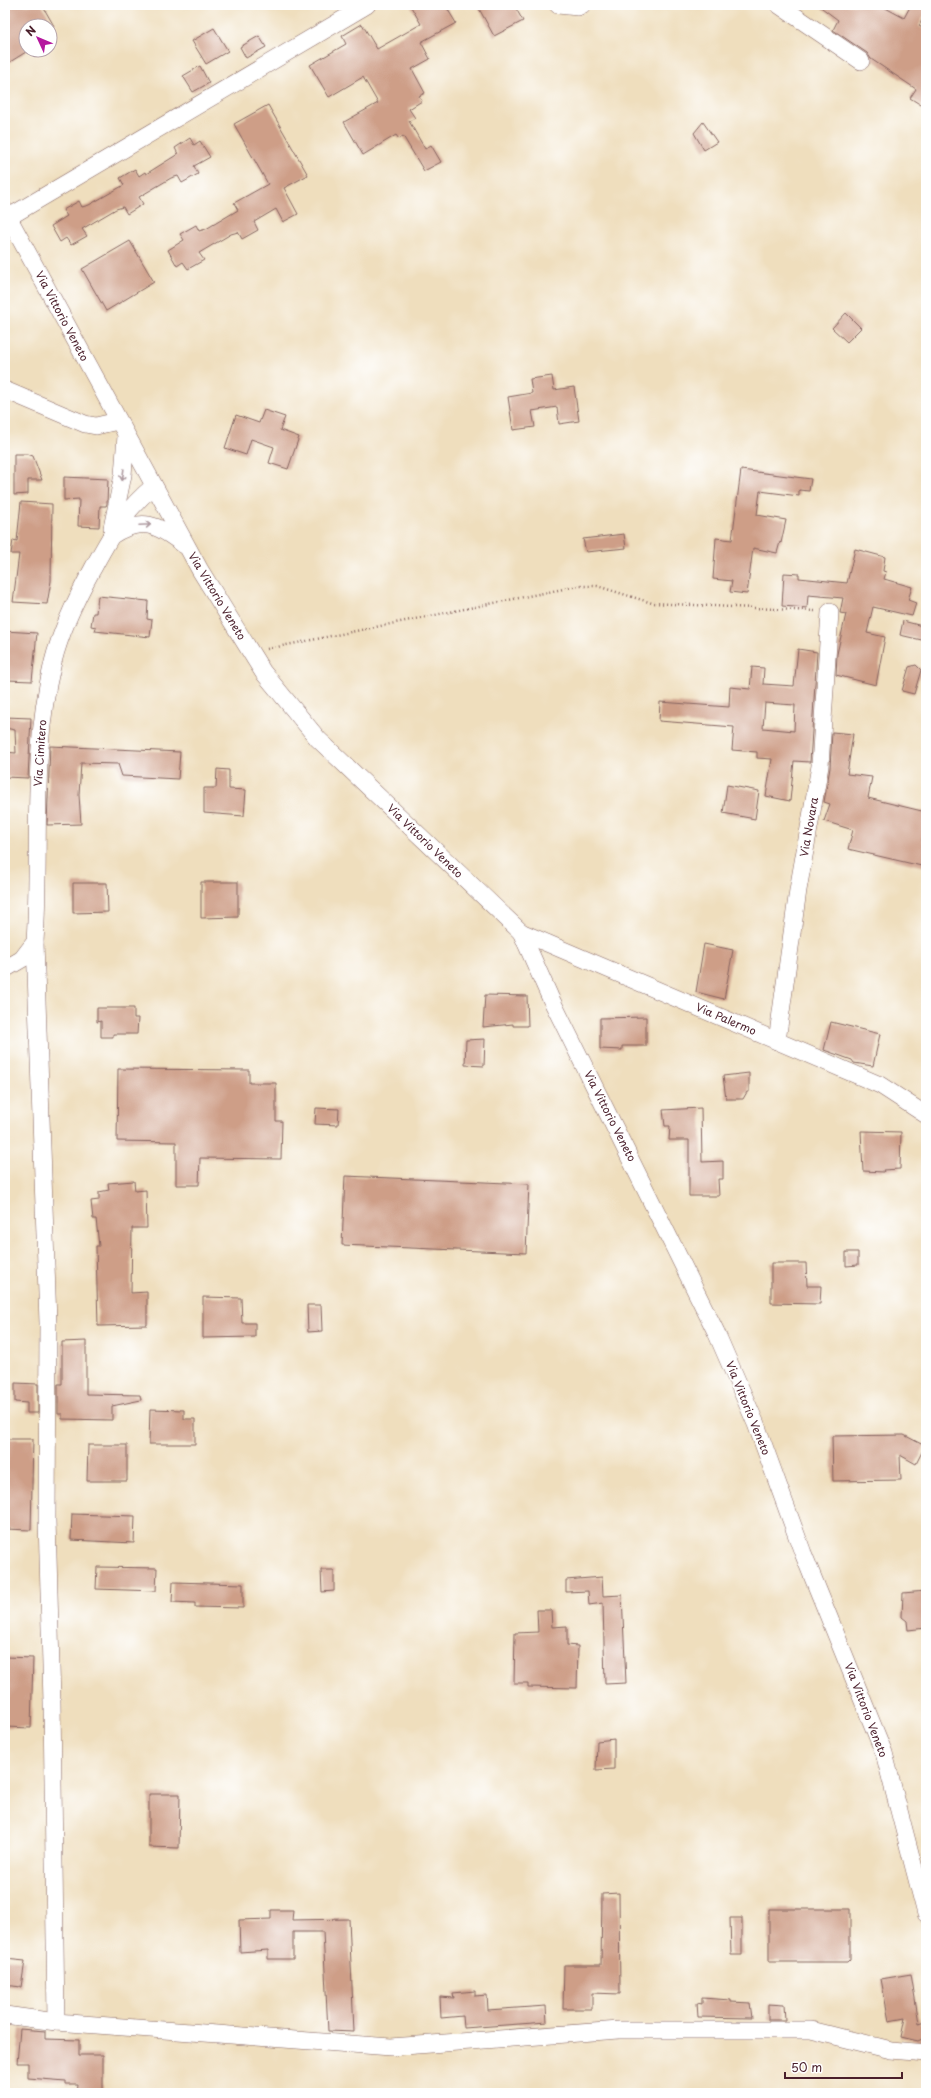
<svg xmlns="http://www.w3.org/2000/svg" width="931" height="2098" font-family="'Playpen Sans',sans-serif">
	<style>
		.building { fill: #ce9e87; fill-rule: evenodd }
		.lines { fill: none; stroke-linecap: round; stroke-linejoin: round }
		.street-casing { stroke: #84625e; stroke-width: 18 }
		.path { stroke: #84625e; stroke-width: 2.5; stroke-dasharray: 1 3; stroke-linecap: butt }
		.street { stroke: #fff; stroke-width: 17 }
		.oneway { stroke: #ae9aa0 }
		.labels { text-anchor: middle; stroke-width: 3.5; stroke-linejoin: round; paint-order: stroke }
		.street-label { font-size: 11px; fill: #4a1f2b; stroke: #fff }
	</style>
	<rect width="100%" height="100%" fill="#fff"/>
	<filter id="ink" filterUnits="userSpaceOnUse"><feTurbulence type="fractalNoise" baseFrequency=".025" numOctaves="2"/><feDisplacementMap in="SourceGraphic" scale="8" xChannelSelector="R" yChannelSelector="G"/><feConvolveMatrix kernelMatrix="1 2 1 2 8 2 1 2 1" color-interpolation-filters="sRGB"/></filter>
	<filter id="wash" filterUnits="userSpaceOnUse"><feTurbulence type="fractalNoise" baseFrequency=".012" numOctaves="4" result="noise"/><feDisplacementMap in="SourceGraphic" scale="16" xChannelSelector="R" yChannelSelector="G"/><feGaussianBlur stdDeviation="0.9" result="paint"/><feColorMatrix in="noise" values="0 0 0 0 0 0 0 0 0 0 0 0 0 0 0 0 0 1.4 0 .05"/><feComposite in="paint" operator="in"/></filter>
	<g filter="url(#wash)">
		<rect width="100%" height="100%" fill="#efdebd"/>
		<g id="blocks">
			<g class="building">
				<path d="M5,5h37l12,21h-28v26l-21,13z"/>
				<path d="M410,5h35l11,18 -35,19 9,17 -18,10 13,24 -6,3 3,5 -13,8 6,9 -6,3 16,28 6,-4 10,17 -17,9 -21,-35 -4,3 -3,-4 -33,20 -19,-33 34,-19 -15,-26 -34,20 -19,-32 36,-21 -4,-8 20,-12 15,25 44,-25z"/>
				<path d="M477,5h37l9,16 -29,15z"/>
				<path d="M818,5h62l24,13 7,-13h15v7l-7,14 7,4v78l-16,-10 6,-9 -45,-30 -4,-6 -34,-23 5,-10z"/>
				<path d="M214,28l14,23 -22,13 -14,-23z"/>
				<path d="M259,36l7,11 -20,11 -6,-11z"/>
				<path d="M200,66l9,17 -16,9 -10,-16z"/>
				<path d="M268,105l40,70 -24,13 14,26 -15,8 -7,-13 -22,13 4,8 -16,9 -4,-7 -7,2 -32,19 5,7 -16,9 -5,-7 -6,4 -9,-16 16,-10 -4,-6 16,-9 3,6 7,-2 32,-19 -4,-7 34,-19 -34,-60z"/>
				<path d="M703,122l14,20 -13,8 -10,-17z"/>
				<path d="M190,138l4,7 6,-4 10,16 -16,9 4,8 -16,9 -4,-7 -7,2 -32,19 4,7 -16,10 -4,-7 -7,2 -34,20 5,7 -16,9 -5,-7 -6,4 -9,-16 16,-10 -4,-6 16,-9 3,6 7,-2 35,-20 -4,-7 15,-9 4,7 6,-4 1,2 32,-20 -3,-6z"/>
				<path d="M130,241l24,41 -48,29 -24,-42z"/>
				<path d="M846,313l15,15 -14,14 -15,-14z"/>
				<path d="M552,376l2,14 20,-3 5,34 -20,3 -2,-17 -25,4 3,16 -22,3 -5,-33 24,-4 -2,-14z"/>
				<path d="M264,410l21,7 -5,13 19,7 -11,32 -19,-6 5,-16 -23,-8 -5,16 -21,-7 11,-33 23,8z"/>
				<path d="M14,454h13l6,2 9,24h-14v14l-14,1z"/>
				<path d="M741,470l70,9 -2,12 -10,-1v6l-39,-5 -3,24 29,5 -5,23 -1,-1 -3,11 -24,-5 -6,46 -17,-2 2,-11 -19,-2 3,-41 16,2z"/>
				<path d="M64,477l44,2 -1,25 -1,2h-6l-1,21 -21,-1 1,-27 -15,1z"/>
				<path d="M21,502l31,2 -1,77 -4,23 -34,-2 6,-48h-8l2,-14 4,1z"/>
				<path d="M624,534l2,14 -40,4 -3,-13z"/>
				<path d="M855,549l30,8 -2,14 3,1 -2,7 28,8 -4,13 8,3 -4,13 -39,-9 -6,26 18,4 -9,48 -40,-10 1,-21 9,-40 -6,-1 3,-15 -35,-3 -1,13 -25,-2 2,-33 15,1v4l48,5z"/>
				<path d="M98,596l50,5 -1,18 5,1 -2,17 -55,-6 1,-4 -5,-1 2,-13h3z"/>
				<path d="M903,621l23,6v14l-26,-6z"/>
				<path d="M5,631l32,2 -5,48 -25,-1v-4h-2z"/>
				<path d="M798,649l19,3 -7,110 -16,-1 -4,40 -24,-5 6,-37 -15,-1v-6l-25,-2 2,-23 -75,-6 1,-19 69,5 1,-20 20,2 2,-22 12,1 -1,16 31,2zM765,703l30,2 -1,26 -31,-3z"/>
				<path d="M916,665l5,5 -7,24 -12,-3 7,-24z"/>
				<path d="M5,717l26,1 -3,60 -23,-1v-25l11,1 -1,-23 -10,-2z"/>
				<path d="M832,732l21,2 -6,40 25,3 -4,21 58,14v13l-4,16 4,1v25l-78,-18 5,-19 -29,-9 6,-17 -6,-2 6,-34z"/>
				<path d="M50,746l130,6 -2,27 -56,-3 -4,-12 -37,-1 -2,32 2,29 -34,1z"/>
				<path d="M217,769l12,1v19l17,1 -2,26 -40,-3v-25h12z"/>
				<path d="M727,785l32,6 -4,28 -32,-6z"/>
				<path d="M201,882h37v35l-37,1z"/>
				<path d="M73,883h34l1,29 -35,1z"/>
				<path d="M704,944l29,6 -9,49 -28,-7z"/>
				<path d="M485,995l42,1 1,30h-15v-2l-30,3z"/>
				<path d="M97,1008h37v10h4l-1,16h-24v3h-12v-16l-4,1z"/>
				<path d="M646,1017v29h-24v4l-22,-1v-31z"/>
				<path d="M831,1022l49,12 -7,32 -19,-3 -2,-3 -28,-10z"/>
				<path d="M485,1039l-1,27 -19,-1 1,-25z"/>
				<path d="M118,1069l131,1v13h27v38h6l-1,38 -81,-1 -1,27h-23v-43l-59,-1z"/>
				<path d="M749,1073v19h-2l-4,7h-17l-3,-23z"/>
				<path d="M316,1108l23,1 -1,16 -23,-1z"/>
				<path d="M701,1108l1,54 21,-1v18h-5l1,17h-30v-56h-20l1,-14h-5l-2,-16z"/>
				<path d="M861,1131l40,1 -1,37 -17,1 1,2 -21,-1z"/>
				<path d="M345,1176l184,8 -3,69 -184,-8z"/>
				<path d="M134,1181l1,10 11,-1 1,38h-15l-1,65 16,-1v33l-49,1 -2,-80h3l-3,-27h-3l-2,-18 8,-1v-8l10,-2 -1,-7z"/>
				<path d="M846,1252h12v13l-12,1z"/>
				<path d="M771,1263h35l1,23h14l-1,18 -49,-1z"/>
				<path d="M203,1297l38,1 1,25h13v14l-52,1z"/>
				<path d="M307,1305h14l1,26 -14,1z"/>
				<path d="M86,1341v53l54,1 1,5 -29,6v14l-50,-1v-5h-4v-30h4v-42z"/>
				<path d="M15,1383l23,1v29h-11v-10l-12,-1z"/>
				<path d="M150,1409l34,1v9h11v25h-46z"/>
				<path d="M904,1435l21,11 -9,18 -16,-9 1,25 -68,1 -1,-45z"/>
				<path d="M5,1439h28l-2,91 -26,-1z"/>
				<path d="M88,1445h39v36h-40z"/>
				<path d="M72,1514l63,2 -1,27 -63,-3z"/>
				<path d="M97,1567l60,1 -1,23 -60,-2z"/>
				<path d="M321,1570h13v21l-12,1z"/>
				<path d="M602,1577l1,19 19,-1 4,88 -21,1 -2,-81 -14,2 -1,-14 -22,1v-12z"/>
				<path d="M173,1582l70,2v24l-48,-1v-4l-23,-1z"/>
				<path d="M926,1591v37l-18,2 -1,-9 -5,-4 1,-24z"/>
				<path d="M537,1610h14l1,17 15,-1v19l11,1 -1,42 -49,-1v-4h-14l1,-50 23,-1z"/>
				<path d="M5,1657l28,1 -2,70 -26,-1z"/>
				<path d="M614,1739v30l-18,1 1,-29z"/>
				<path d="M149,1794h31l-1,54 -30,-1z"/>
				<path d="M619,1893l1,101 -28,-1v16h-29l1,-44h37l1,-71z"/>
				<path d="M769,1909h81v50l-3,3h-78z"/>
				<path d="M271,1910h22l-1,10 57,-1 5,113 -26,-1 -5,-99h-30v27h-25v-9l-28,2 -1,-32 32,-1z"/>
				<path d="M730,1918h12v37h-11z"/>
				<path d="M5,1959l20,2 -4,26 -16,-2z"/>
				<path d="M911,1974l8,49 7,-2v16l-8,4 -17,-4 4,-19 -16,3 -8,-42z"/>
				<path d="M475,1991v5l12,-1 1,15 58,-4 1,16 -83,6 -1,-12 -22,2 -1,-21 14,1 -1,-5z"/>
				<path d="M702,1998l29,2v2l19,1 2,15 -54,-1 -1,-14 5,1z"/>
				<path d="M768,2004l16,1 1,15h-17z"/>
				<path d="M20,2029l25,2v8l34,1v15h24v38h-26l1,-9h-12v-3l-38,-3v-15h-11z"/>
			</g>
		</g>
	</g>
	<g filter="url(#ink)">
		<use href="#blocks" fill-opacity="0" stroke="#84625e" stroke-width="1"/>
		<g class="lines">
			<defs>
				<g id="street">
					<path d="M558,5l20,2 4,-2"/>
					<path d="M779,5l82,56"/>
					<path d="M5,211l195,359 63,102 55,67 203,193 29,65 166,335 40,92 47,129 81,200 42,161"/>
					<path d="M9,217l358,-212"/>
					<path d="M5,390l80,34 11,2 22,-5"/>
					<path d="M112,528l11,-53 3,-39"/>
					<path d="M111,536c31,-20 46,-12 73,9"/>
					<path d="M521,932l359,153 46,30"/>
					<path d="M35,942l13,381 -1,197 5,182 4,320"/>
					<path d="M5,969l17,-10 13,-17c6,-93 -5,-188 18,-280 8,-32 23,-63 39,-92 18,-33 32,-60 62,-84"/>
					<path d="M777,1041l21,-151 22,-124 10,-154"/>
					<path d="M5,2015l51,7 335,25 228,-17h192l80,20 35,3"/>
				</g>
			</defs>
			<use href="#street" class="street-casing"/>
			<path class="path" d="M267,649l311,-63h19l55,17 163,8"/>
			<use href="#street" class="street"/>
		</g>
		<defs><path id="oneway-shaft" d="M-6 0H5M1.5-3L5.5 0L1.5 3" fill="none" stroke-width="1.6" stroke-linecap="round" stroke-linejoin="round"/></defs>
		<g class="oneway">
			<use href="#oneway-shaft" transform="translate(123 475) rotate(98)"/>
			<use href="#oneway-shaft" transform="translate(145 525) rotate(-3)"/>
		</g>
	</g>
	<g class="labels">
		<g class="street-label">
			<text transform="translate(62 316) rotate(62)" y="4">Via Vittorio Veneto</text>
			<text transform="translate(217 596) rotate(59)" y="4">Via Vittorio Veneto</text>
			<text transform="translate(40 753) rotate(-86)" y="4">Via Cimitero</text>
			<text transform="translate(809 827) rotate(-80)" y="4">Via Novara</text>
			<text transform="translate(425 841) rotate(44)" y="4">Via Vittorio Veneto</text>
			<text transform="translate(726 1019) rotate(23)" y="4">Via Palermo</text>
			<text transform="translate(610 1116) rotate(63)" y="4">Via Vittorio Veneto</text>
			<text transform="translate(748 1408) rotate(68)" y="4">Via Vittorio Veneto</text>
			<text transform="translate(866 1710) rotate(69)" y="4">Via Vittorio Veneto</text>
		</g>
	</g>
	<rect width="931" height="2098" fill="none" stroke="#fff" stroke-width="20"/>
	<g transform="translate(38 38) rotate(314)"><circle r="19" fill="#ffffff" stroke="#b7a5aa"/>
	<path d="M0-3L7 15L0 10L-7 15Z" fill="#b5179e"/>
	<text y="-6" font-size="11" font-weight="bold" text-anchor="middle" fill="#4a1f2b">N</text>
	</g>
	<path d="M785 2072v6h117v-6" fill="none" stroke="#4a1f2b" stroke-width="2"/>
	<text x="791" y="2072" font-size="12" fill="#4a1f2b" stroke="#ffffff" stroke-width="3" paint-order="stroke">50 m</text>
</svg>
